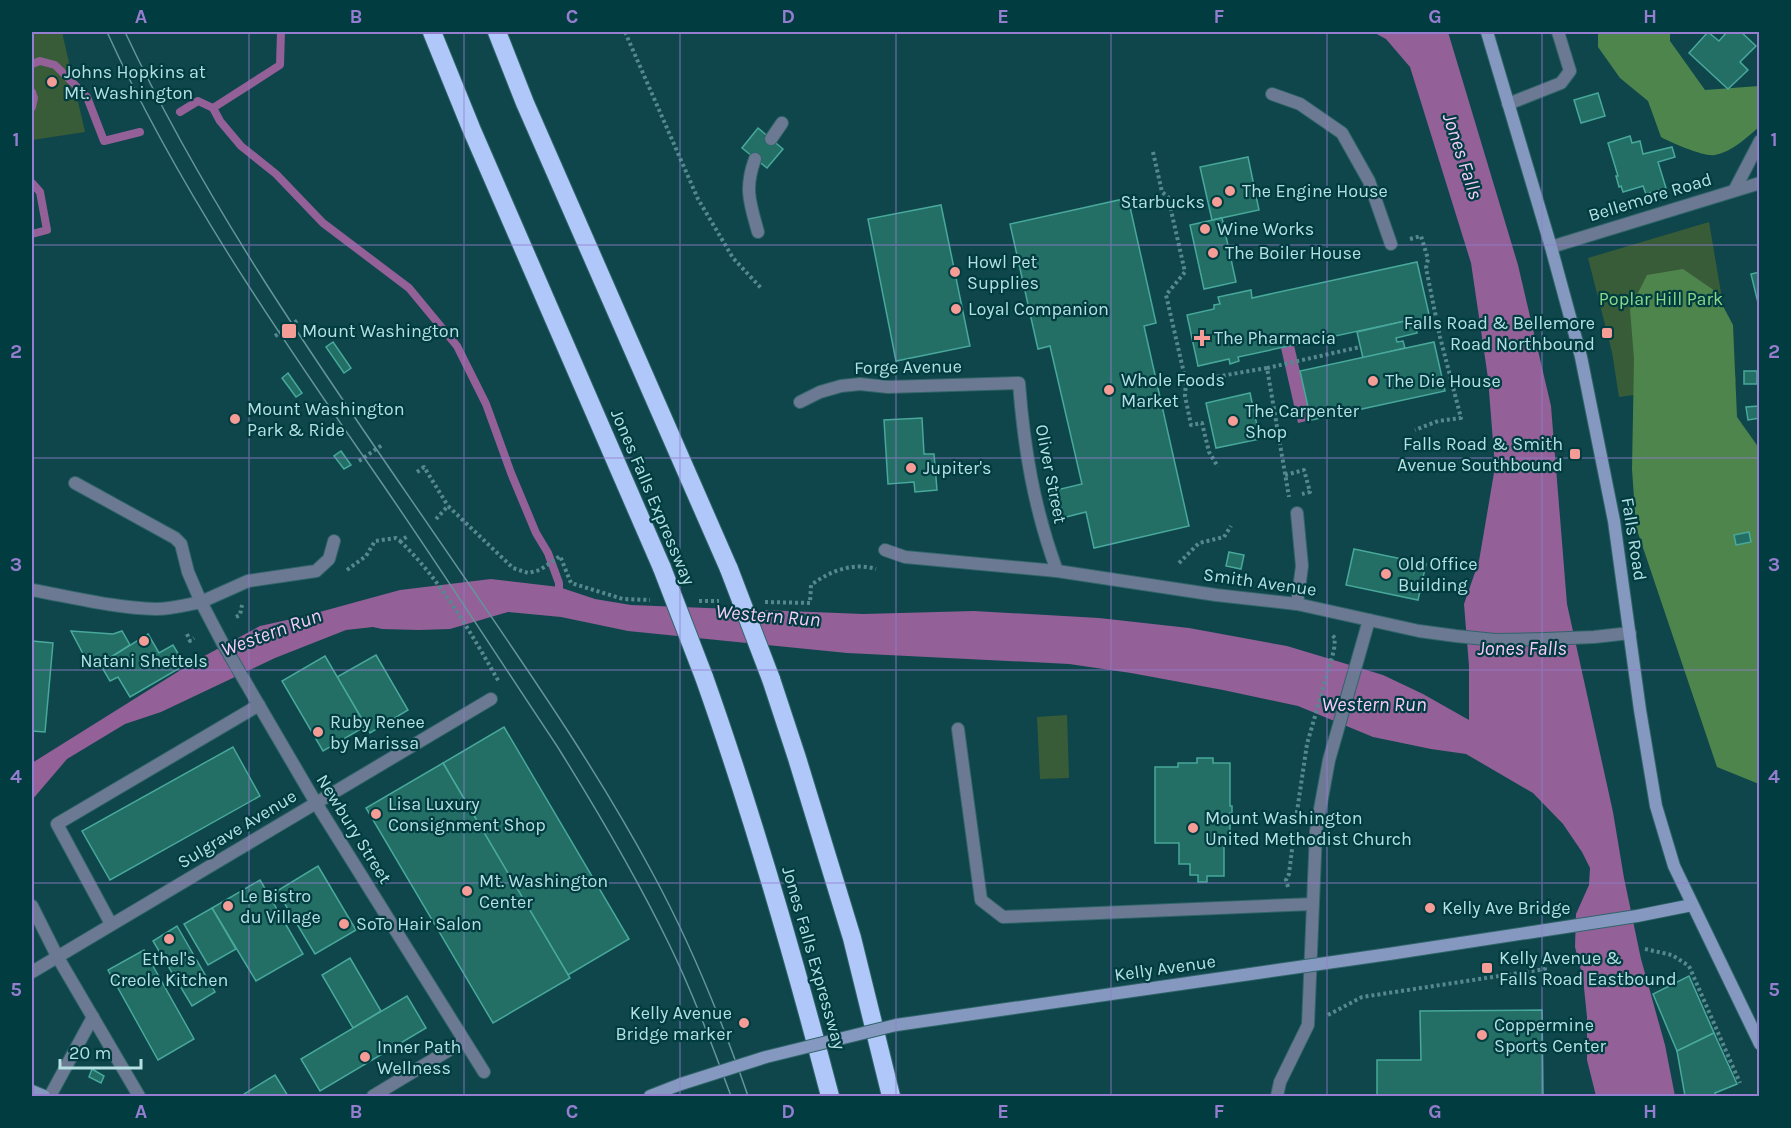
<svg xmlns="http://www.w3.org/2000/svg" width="1791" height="1128" font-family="Karla,sans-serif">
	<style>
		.green { fill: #395c38 }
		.forest { fill: #4e854d }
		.water { fill: #936098 }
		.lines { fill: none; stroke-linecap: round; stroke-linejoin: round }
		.stream { stroke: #936098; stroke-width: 8 }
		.building { fill: #236e65; stroke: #48a89b; stroke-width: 1.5 }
		.service-casing { stroke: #30656a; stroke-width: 14 }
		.minor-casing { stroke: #30656a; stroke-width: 14 }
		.secondary-casing { stroke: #30656a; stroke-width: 14 }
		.motorway-casing { stroke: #30656a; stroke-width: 20 }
		.path { stroke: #56898d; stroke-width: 4; stroke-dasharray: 3 3; stroke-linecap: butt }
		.service { stroke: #6c7992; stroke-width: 12 }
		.minor { stroke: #6c7992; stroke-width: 12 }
		.secondary { stroke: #8599c0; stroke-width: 12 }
		.motorway { stroke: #afc8f9; stroke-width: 18 }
		.tram { stroke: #64959a; stroke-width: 1.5 }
		.secondary-bridge-casing { stroke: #30656a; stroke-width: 14; stroke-linecap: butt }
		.motorway-bridge-casing { stroke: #30656a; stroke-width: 20; stroke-linecap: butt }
		.secondary-bridge { stroke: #8599c0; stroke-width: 12 }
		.motorway-bridge { stroke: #afc8f9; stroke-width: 18 }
		.grid { fill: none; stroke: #957dd0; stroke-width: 1.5; stroke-opacity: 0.55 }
		.poi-dot { fill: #f59c96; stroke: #003c40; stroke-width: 2 }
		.labels { text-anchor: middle; stroke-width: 4.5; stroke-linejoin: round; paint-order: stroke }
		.poi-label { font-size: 18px; fill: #b4e0e4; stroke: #003c40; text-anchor: start }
		.street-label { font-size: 18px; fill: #b4e0e4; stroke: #003c40 }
		.park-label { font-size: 18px; fill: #8bd889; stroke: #003c40 }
		.water-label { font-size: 20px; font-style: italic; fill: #f7cbfb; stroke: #003c40 }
		.neatline { fill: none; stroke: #957dd0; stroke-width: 2 }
		.grid-label { font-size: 20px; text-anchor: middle; font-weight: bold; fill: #957dd0 }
	</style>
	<rect width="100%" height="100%" fill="#0f464b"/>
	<g class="green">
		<path d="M32,32h30l23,100 -53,8z"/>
		<path d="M1709,222l27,159 -117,16 -7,-45 -24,-94z"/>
		<path d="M1067,715l2,63 -29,1 -3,-62z"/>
	</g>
	<g class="forest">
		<path d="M1598,32h72v9l35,49 54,-4v41c-12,10 -27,25 -44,28 -11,2 -43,-12 -54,-18l-13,-36 -28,-23 -22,-31z"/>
		<path d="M1683,269l32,22 18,34 4,92 22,31v336l-42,-17 -81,-240 -4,-58 2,-110 -4,-50 17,-34z"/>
	</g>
	<g class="water">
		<path d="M1373,32h75l70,233 33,141 16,198 46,208 11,66 17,81 24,86 10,51h-79l-9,-36v-43l-4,-39 -8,-31 1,-33 13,-29 1,-17 -8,-16 -19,-28 -30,-31 -67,-39 -35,-5 -58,-12 -75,-31 -75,-16 -92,-17 -62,-9 -222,-11 -219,-22 -67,-14 -53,-5 -58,17 -31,1 -37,-1 -9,-2 -27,3 -71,28 -114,54 -36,12 -58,35 -35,41v-37l163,-102 65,-35 45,-10 95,-26 91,-11 68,8 36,12 36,6 232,9 111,-3 125,7 90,10 98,18 96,29 40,19 46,26v-54l-5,-62 15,-43 16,-94 -7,-89 -17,-115 -61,-196 -24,-28z"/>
		<path d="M1294,345l17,75 -13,3 -17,-75z"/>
	</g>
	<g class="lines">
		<g class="stream">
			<path d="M32,64l8,-3 15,4 32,32 17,44 36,-9"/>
			<path d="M32,92l2,6 -2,9"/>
			<path d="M213,108l67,-43 1,-33"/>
			<path d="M180,112l18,-11 15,7 7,13 21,25 35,28 47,49 86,65 48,58 29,58 25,69 25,60 12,20 11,30v12"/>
			<path d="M32,183l8,9 7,38 -15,4"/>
		</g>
	</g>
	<g class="building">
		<path d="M1708,32l11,9 8,-9h14l15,14 -16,16 8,8 -20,19 -39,-36z"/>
		<path d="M1598,93l7,23 -24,7 -7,-23z"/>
		<path d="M758,128l25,21 -16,19 -25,-20z"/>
		<path d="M1630,136l2,7 8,-2 3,13 29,-7 3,10 -17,5 8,26 -20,6 -3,-8 -20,6 -2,-6 -2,1 -3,-11h2l-10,-33z"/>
		<path d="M1248,157l11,53 -47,10 -12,-53z"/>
		<path d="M1128,198l28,125 -12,3 45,200 -95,22 -8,-36 -32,8 -6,-28 34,-8 -32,-138 -12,3 -28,-125z"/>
		<path d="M941,205l29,141 -74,15 -28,-142z"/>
		<path d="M1222,218l14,64 -32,7 -14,-64z"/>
		<path d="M1417,262l14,61 -14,3 -3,-7 -176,38 1,4 -9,3 -1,-5 -31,7 -11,-51 27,-6v-4l6,-1 -2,-7 33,-7 1,8z"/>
		<path d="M1760,272v39l-9,-37z"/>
		<path d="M1414,319l3,14 -21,5 1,4 6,-1 2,7 -42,10 -6,-26z"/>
		<path d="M333,342l18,26 -7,5 -18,-26z"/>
		<path d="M1434,342l11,49 -134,29 -11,-49z"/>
		<rect x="1744" y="371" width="13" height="13"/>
		<path d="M288,373l14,20 -6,4 -14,-19z"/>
		<path d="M1250,393l10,46 -44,9 -10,-45z"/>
		<path d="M1759,406l1,12 -12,2 -2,-13z"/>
		<path d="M922,418l2,36h10l3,36 -22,2 -1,-10 -26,2 -4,-64z"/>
		<path d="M341,451l10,14 -7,4 -10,-13z"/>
		<path d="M1749,532l2,10 -15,3 -2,-10z"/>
		<path d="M1354,549l72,15 -8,36 -72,-15z"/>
		<path d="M1229,552l15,3 -3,14 -15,-3z"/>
		<path d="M71,631l42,3 9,-3 8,14 -30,19 -1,-2 -9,5z"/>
		<path d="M148,634l11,19 14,-8 12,20 -55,32 -12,-20 -8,4 -10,-17z"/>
		<path d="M32,641l21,2 -8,89 -13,-1z"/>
		<path d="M376,655l32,55 -38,23 -33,-56z"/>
		<path d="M325,656l41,70 -43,25 -41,-70z"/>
		<path d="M504,727l125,212 -61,36 -125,-212z"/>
		<path d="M233,747l27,49 -150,84 -28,-49z"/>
		<path d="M1197,758h16v5h17v43h2v7h-2v31h-6v32h-17v6h-9v-7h-8v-11h-11v-21h-24v-76h23v-4h19z"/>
		<path d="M443,763l127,215 -77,45 -127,-215z"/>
		<path d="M318,866l38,64 -41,24 -38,-63z"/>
		<path d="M260,880l43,74 -47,27 -44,-73z"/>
		<path d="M212,908l24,41 -28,16 -24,-41z"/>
		<path d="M177,926l38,66 -23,14 -39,-65z"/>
		<path d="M144,950l50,89 -36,21 -50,-90z"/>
		<path d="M350,958l31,53 -28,17 -31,-53z"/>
		<path d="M1689,976l25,57 -37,18 -24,-57z"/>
		<path d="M407,996l19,32 -106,63 -19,-32z"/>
		<path d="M1542,1010l1,86h-166v-36h44l-1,-49z"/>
		<path d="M1714,1033l23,51 -22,9 1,3h-31l-8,-45z"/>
		<path d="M92,1069l12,7 -3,7 -12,-6z"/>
		<path d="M275,1075l13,21h-47z"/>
	</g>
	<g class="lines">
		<defs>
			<g id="service">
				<path d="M1272,94l28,10 42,29 27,48 22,63"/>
				<path d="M1508,104l53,-21 9,-12 -12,-39"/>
				<path d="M771,139l11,-16"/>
				<path d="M755,159c-11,30 -5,44 3,73"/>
				<path d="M800,402l20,-10 21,-6 19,-2 28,3 131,-4c5,66 15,125 38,188"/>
				<path d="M75,483l100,55 6,6 7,28 13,30 47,-21 68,-10 13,-12 5,-18"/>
				<path d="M1297,513l5,53 -5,38"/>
				<path d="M958,729l23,171 22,17 310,-13"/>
				<path d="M32,906l25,50 82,140"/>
				<path d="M111,924l-54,-100 202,-119"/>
				<path d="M50,1096l43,-79"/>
			</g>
			<g id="minor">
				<path d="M1735,189l25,-48"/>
				<path d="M1551,247l209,-64"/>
				<path d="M885,550l20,7 152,14 159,24 81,9 122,27 37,5 39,4 50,-1 49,-2 36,-4"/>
				<path d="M32,590c40,7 82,18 124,19 15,0 30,-4 45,-7l21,40 94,161 168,269"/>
				<path d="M32,972l459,-273"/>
				<path d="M373,1096l91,-55"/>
				<path d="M1277,1096l3,-14 28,-57 8,-194 13,-71 40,-140"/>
			</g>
			<g id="secondary">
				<path d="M1487,32l64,215 30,110 33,164 26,189 16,96 18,60 86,178"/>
				<path d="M1389,954l248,-38 55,-11"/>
				<path d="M32,1091l12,5"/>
				<path d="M650,1096l31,-12"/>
			</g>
			<g id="motorway">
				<path d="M432,32l39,96 191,440"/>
				<path d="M497,32l28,71 204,466"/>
				<path d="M704,677c49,138 89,278 126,419"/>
				<path d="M771,679l26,79 55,180 39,158"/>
			</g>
		</defs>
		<use href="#service" class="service-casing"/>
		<use href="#minor" class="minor-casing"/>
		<use href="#secondary" class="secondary-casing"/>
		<use href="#motorway" class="motorway-casing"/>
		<g class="path">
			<path d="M625,32l73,167 35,59 28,30"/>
			<path d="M1153,152l9,40 6,5 17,75 -19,23 20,87 81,-14 22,129"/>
			<path d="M1410,239l11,-3 7,23 -2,9 14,69 21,81 -23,3 -23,9"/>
			<path d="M275,336l23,-16"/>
			<path d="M1267,368l93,-21"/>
			<path d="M1186,382l-1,14 6,29 11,-2 7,29 9,15"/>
			<path d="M359,461l23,-16"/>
			<path d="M417,472l7,-5 24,39"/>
			<path d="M1285,475l19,-5 6,22 -8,2"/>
			<path d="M436,519l12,-13 65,62 15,5 12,-3 20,-14 11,27 52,16 27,1"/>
			<path d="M400,541c41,39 71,92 99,141"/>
			<path d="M1179,563l20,-20 25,-6 7,-11"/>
			<path d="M347,570l19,-14 9,-15 21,-3 4,3 8,-5"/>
			<path d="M699,601h20"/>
			<path d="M765,602l45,1 1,-18c19,-14 42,-23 65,-16"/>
			<path d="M236,617l4,-2 2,-10"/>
			<path d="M187,634l3,7 4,-3"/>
			<path d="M1295,825l12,-81 27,-94 1,-12 -4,-4"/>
			<path d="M1288,887l-2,-7 3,-6 5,-41"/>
			<path d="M1645,949l27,6 17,11 51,117"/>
			<path d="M1328,1015l34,-18 183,-28 -1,-6"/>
		</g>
		<use href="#service" class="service"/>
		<use href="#minor" class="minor"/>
		<use href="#secondary" class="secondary"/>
		<use href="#motorway" class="motorway"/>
		<g class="tram">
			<path d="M107,32c70,154 167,295 263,434 64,92 125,187 187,280 40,64 79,130 112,198 24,49 43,101 62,152"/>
			<path d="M125,32c93,198 225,377 348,558 63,92 127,185 180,284 38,70 69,147 95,222"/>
		</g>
		<defs>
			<path id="secondary-bridge" d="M681,1084l85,-27 130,-32 493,-71"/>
			<g id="motorway-bridge">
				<path d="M662,568l42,109"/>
				<path d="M729,569l42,110"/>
			</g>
		</defs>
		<use href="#secondary-bridge" class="secondary-bridge-casing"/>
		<use href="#motorway-bridge" class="motorway-bridge-casing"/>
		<use href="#secondary-bridge" class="secondary-bridge"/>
		<use href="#motorway-bridge" class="motorway-bridge"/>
	</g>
	<path class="grid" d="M249,32v1064M464,32v1064M680,32v1064M896,32v1064M1111,32v1064M1327,32v1064M1542,32v1064M32,245h1728M32,458h1728M32,670h1728M32,883h1728"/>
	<g class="poi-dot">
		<circle cx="52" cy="82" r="6"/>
		<circle cx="1230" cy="191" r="6"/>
		<circle cx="1217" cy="202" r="6"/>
		<circle cx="1205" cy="229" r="6"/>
		<circle cx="1213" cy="253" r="6"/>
		<circle cx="955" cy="272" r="6"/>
		<circle cx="956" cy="309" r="6"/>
		<rect x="281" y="323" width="16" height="16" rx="3"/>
		<rect x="1601" y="327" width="12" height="12" rx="3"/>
		<path d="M1199 329h6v6h6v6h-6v6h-6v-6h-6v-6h6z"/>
		<circle cx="1373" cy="381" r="6"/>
		<circle cx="1109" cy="390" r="6"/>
		<circle cx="235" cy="419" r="6"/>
		<circle cx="1233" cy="421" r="6"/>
		<rect x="1569" y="448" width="12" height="12" rx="3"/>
		<circle cx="911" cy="468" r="6"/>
		<circle cx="1386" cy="574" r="6"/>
		<circle cx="144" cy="641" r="6"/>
		<circle cx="318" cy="732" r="6"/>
		<circle cx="376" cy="814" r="6"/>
		<circle cx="1193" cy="828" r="6"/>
		<circle cx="467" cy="891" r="6"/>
		<circle cx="228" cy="906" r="6"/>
		<circle cx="1430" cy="908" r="6"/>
		<circle cx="344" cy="924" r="6"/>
		<circle cx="169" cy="939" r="6"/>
		<rect x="1481" y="962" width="12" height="12" rx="3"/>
		<circle cx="744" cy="1023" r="6"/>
		<circle cx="1482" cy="1035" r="6"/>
		<circle cx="365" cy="1057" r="6"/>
	</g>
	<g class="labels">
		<g class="poi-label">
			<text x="64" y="78">Johns Hopkins at<tspan x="64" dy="21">Mt. Washington</tspan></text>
			<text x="1242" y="197">The Engine House</text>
			<text x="1205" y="208" text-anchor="end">Starbucks</text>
			<text x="1217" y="235">Wine Works</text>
			<text x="1225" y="259">The Boiler House</text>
			<text x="967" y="268">Howl Pet<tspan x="967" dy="21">Supplies</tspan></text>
			<text x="968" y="315">Loyal Companion</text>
			<text x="1595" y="329" text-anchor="end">Falls Road &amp; Bellemore<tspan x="1595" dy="21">Road Northbound</tspan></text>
			<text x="302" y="337">Mount Washington</text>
			<text x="1214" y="344">The Pharmacia</text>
			<text x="1121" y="386">Whole Foods<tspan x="1121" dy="21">Market</tspan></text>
			<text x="1385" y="387">The Die House</text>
			<text x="247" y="415">Mount Washington<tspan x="247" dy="21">Park &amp; Ride</tspan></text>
			<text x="1245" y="417">The Carpenter<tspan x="1245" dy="21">Shop</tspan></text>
			<text x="1563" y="450" text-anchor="end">Falls Road &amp; Smith<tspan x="1563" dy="21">Avenue Southbound</tspan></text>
			<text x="923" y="474">Jupiter's</text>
			<text x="1398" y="570">Old Office<tspan x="1398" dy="21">Building</tspan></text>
			<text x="144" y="667" text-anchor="middle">Natani Shettels</text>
			<text x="330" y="728">Ruby Renee<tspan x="330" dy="21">by Marissa</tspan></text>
			<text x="388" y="810">Lisa Luxury<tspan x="388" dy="21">Consignment Shop</tspan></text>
			<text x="1205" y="824">Mount Washington<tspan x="1205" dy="21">United Methodist Church</tspan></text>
			<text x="479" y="887">Mt. Washington<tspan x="479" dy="21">Center</tspan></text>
			<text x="240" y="902">Le Bistro<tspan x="240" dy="21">du Village</tspan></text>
			<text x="1442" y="914">Kelly Ave Bridge</text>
			<text x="356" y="930">SoTo Hair Salon</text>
			<text x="1499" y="964">Kelly Avenue &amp;<tspan x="1499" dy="21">Falls Road Eastbound</tspan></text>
			<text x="169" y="965" text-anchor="middle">Ethel's<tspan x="169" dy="21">Creole Kitchen</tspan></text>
			<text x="732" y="1019" text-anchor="end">Kelly Avenue<tspan x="732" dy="21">Bridge marker</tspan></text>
			<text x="1494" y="1031">Coppermine<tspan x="1494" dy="21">Sports Center</tspan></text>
			<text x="377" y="1053">Inner Path<tspan x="377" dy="21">Wellness</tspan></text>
		</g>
		<g class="street-label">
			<text transform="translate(1650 197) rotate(-17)" y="6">Bellemore Road</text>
			<text transform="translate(908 367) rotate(-1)" y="6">Forge Avenue</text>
			<text transform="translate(1051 474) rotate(79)" y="6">Oliver Street</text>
			<text transform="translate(653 497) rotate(67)" y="6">Jones Falls Expressway</text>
			<text transform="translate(1634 539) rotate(81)" y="6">Falls Road</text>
			<text transform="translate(1260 582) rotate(8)" y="6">Smith Avenue</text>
			<text transform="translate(237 829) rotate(-31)" y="6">Sulgrave Avenue</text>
			<text transform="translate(354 829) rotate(58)" y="6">Newbury Street</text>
			<text transform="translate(814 958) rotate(74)" y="6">Jones Falls Expressway</text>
			<text transform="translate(1165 968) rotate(-8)" y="6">Kelly Avenue</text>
		</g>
		<g class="park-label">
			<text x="1661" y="305">Poplar Hill Park</text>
		</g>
		<g class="water-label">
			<text transform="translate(1463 156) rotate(72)" y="7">Jones Falls</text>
			<text transform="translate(768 615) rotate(5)" y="7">Western Run</text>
			<text transform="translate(271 632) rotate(-20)" y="7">Western Run</text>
			<text x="1522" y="655">Jones Falls</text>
			<text x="1374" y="711">Western Run</text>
		</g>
	</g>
	<rect width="1791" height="1128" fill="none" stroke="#003c40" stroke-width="66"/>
	<path d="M60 1059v9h81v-9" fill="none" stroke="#b4e0e4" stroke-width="3"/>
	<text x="69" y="1059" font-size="18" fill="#b4e0e4" stroke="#003c40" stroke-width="4.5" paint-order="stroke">20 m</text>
	<rect x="33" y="33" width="1725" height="1062" class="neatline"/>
	<g class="grid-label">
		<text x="141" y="23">A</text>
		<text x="356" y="23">B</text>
		<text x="572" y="23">C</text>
		<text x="788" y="23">D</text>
		<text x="1003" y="23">E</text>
		<text x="1219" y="23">F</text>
		<text x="1435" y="23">G</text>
		<text x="1650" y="23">H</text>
		<text x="16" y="146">1</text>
		<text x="1774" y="146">1</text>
		<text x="16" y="358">2</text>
		<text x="1774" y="358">2</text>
		<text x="16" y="571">3</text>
		<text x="1774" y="571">3</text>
		<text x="16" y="783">4</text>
		<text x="1774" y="783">4</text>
		<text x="16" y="996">5</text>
		<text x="1774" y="996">5</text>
		<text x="141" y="1118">A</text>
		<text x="356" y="1118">B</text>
		<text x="572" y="1118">C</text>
		<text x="788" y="1118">D</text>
		<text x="1003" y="1118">E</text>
		<text x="1219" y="1118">F</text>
		<text x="1435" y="1118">G</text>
		<text x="1650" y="1118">H</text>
	</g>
</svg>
